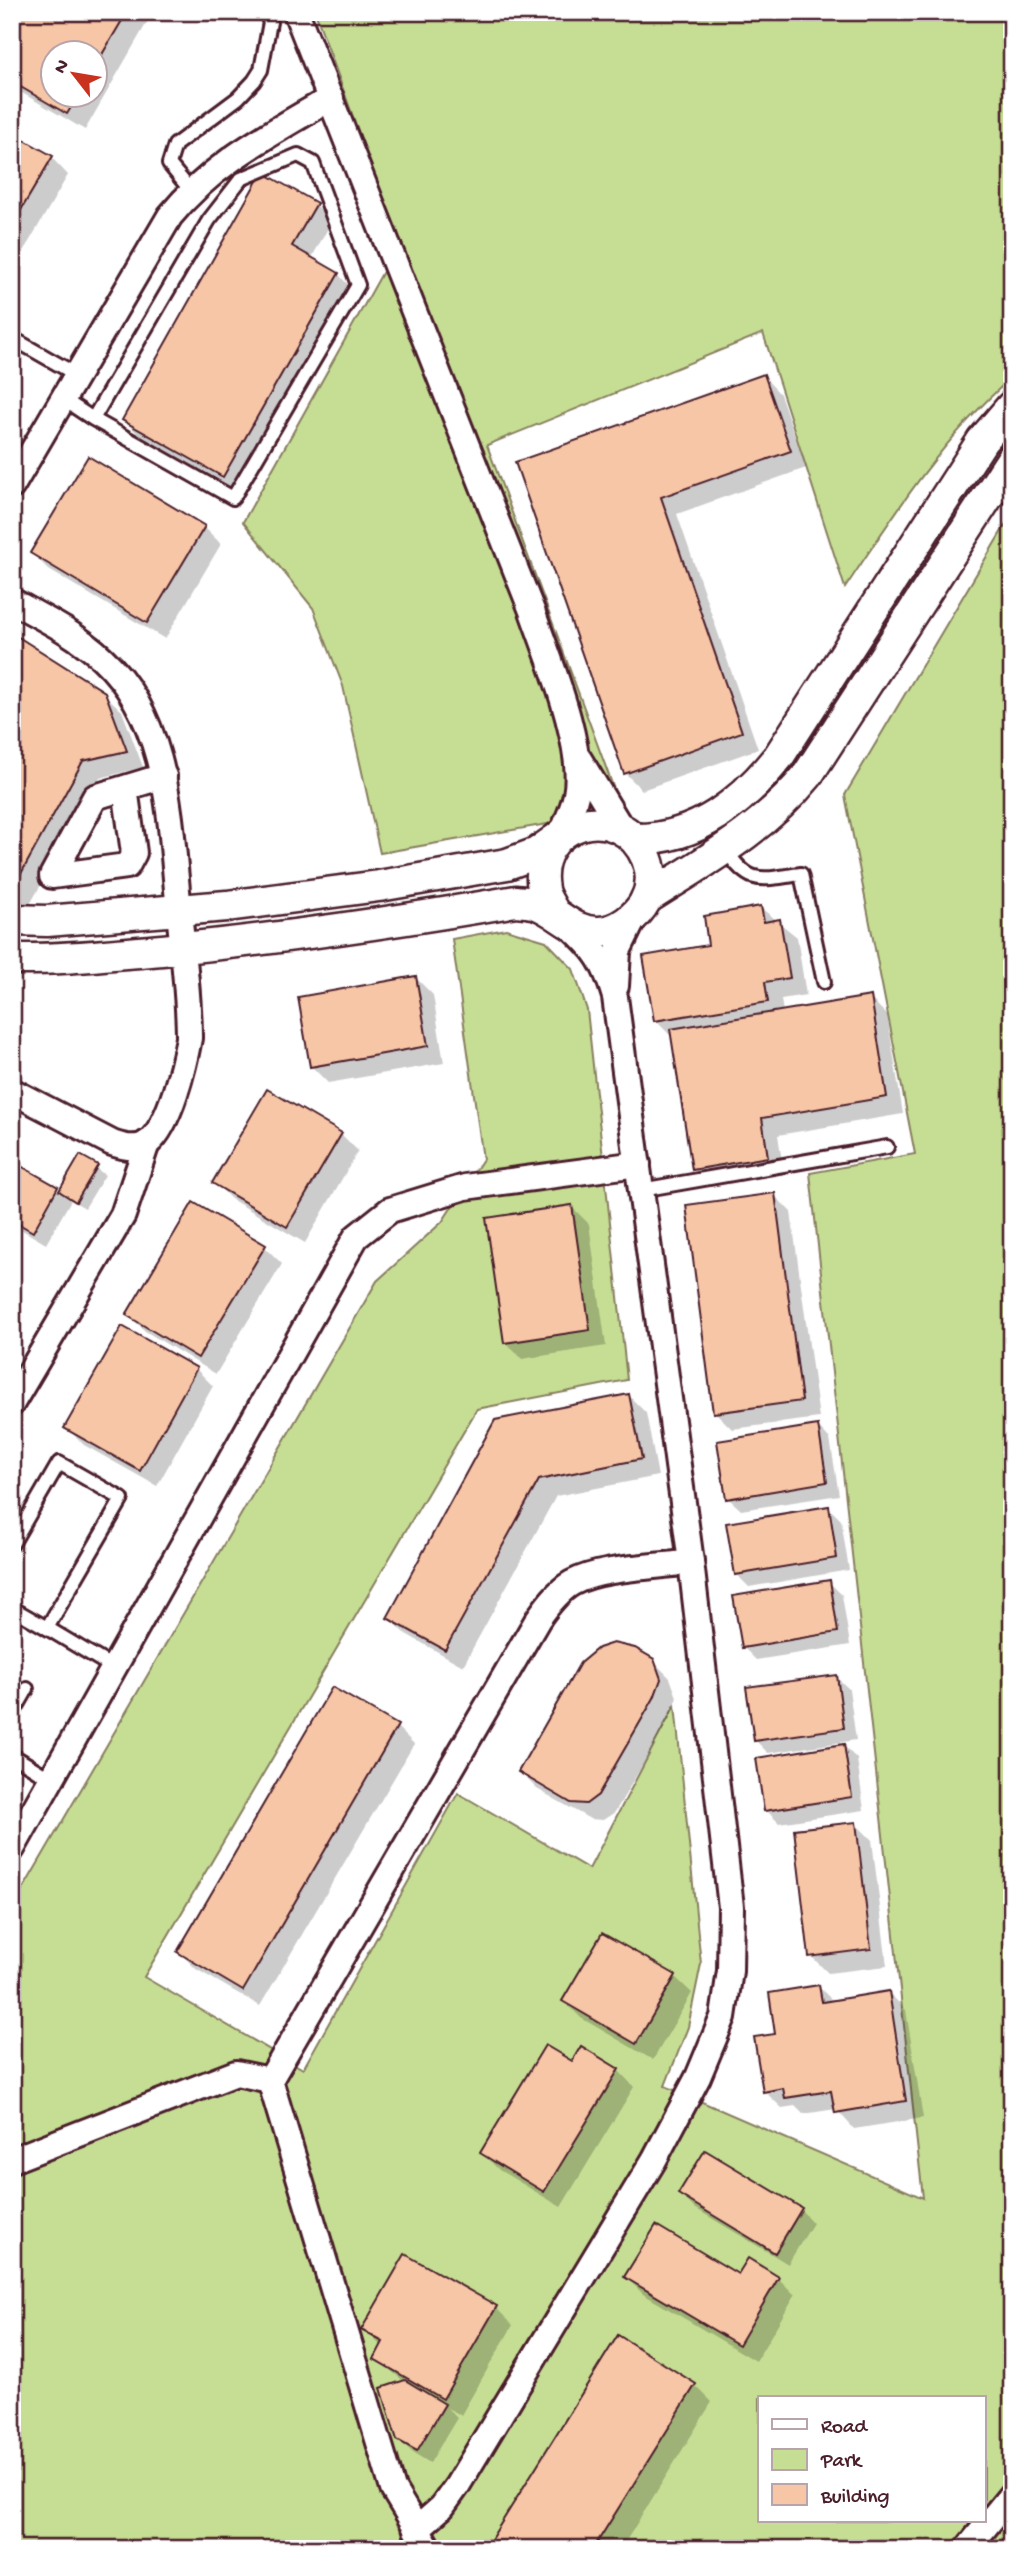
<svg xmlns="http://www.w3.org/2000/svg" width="1024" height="2561" font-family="'Gochi Hand',sans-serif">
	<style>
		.green { fill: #c6de94; stroke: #887e60; stroke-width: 2; fill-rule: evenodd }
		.shadow { fill: #0003; fill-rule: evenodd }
		.building { fill: #f7c6a7; stroke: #4a1f2b; stroke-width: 2 }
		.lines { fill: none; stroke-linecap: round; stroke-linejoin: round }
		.service-casing { stroke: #4a1f2b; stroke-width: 18 }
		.minor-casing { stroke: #4a1f2b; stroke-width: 30 }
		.tertiary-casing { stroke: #4a1f2b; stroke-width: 35 }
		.service { stroke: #fff; stroke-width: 12 }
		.minor { stroke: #fff; stroke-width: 24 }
		.tertiary { stroke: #fff; stroke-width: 30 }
	</style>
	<rect width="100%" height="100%" fill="#fff"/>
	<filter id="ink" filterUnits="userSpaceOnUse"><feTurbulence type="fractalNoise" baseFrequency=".0143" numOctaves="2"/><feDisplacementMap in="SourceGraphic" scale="14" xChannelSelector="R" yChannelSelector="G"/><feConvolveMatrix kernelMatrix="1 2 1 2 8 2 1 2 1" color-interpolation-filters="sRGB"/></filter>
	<g filter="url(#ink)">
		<g class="green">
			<path d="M315,12h697v365c-70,62 -116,134 -167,211l-82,-255 -276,112 135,366 -242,42 -37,-167 -30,-78 -70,-86 156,-279z"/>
			<path d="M1012,514v2035h-1000v-641l365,-627 65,-59 41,-63 -31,-220 54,-10 40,12 27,28 14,41 40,370 -150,29 -333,568 159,92 155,-276 131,76 86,-164 26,259 -13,63 -23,59 258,112 -113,-1025 105,-19 -70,-359zM760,2398h224v123h-224z"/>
		</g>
		<g class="shadow">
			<path d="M12,12h141l-68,118 -73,-43zM52,52h42v42h-42z"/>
			<path d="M12,135l40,23 16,17 -56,96z"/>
			<path d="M315,204l17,17 -21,38 27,15 16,17 -113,202 -100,-56 -17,-17z"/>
			<path d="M763,376l17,18 26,74 -129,46 81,235 -116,41 -17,-17 -108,-310z"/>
			<path d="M89,459l115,68 17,17 -56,95 -116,-69 -17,-17z"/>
			<path d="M12,636l92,58 18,17 21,56 -43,11 -72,130 -16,-1z"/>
			<path d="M761,908l36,29 9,58 -25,4 2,13 87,-14 17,17 16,99 -125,21 6,39 -73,12 -17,-17 -21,-131 -18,-18 55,-73z"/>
			<path d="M416,978l17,17 11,68 -116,20 -17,-17z"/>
			<path d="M267,1091l74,43 17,17 -53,92 -74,-44 -17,-17z"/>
			<path d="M80,1157l25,18 -20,33 -14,-8 -25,44 -34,-20v-61l48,29z"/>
			<path d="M774,1195l17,17 28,206 -87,11 -17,-17z"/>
			<path d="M572,1207l17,17 17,122 -84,13 -17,-17z"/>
			<path d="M265,1247l17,17 -66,110 -71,-43 -17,-17z"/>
			<path d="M123,1328l73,41 17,17 -56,100 -73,-41 -17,-17z"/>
			<path d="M629,1396l17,17 12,63 -102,20 -93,170 -57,-32 -17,-16z"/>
			<path d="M818,1426l12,13 9,56 -98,15 -13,-12z"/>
			<path d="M828,1507l13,13 8,50 -100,17 -13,-13z"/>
			<path d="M829,1582l13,13 8,50 -94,15 -13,-13z"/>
			<path d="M653,1661l17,17 7,19 -6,19 -56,96 -12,8 -13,-1 -53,-30 -17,-17z"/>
			<path d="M836,1677l13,12 7,51 -88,13 -13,-13z"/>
			<path d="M12,1683l12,12 -12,20z"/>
			<path d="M333,1689l64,38 17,17 -154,262 -64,-37 -17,-17z"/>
			<path d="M844,1746l13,13 7,51 -85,13 -13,-13z"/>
			<path d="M855,1823l17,17 15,126 -59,7 -17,-17z"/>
			<path d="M675,1977l17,16 -39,67 -72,-42 -17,-17z"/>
			<path d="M819,1987l15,15 55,-9 17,17 17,108 -69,11 -18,-20 -33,5 -8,-8 -13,2 -18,-17z"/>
			<path d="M573,2064l45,6 16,17 -73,120 -62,-37 -17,-17z"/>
			<path d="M680,2194l121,16 12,13 -25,41 -95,-57z"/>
			<path d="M748,2261l30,17 17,17 -39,66 -113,-67 -17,-17 113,-1z"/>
			<path d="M496,2308l17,17 -52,90 -14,-7 10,10 -27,45 -18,-11 -14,-13 7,-57 -29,-23 6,-12 -18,-18z"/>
			<path d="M695,2385l17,17 -91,147h-134z"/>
		</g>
		<g class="building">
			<path d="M12,12h115l-33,56v-16h-42v42h27l-12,20 -55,-32z"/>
			<path d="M12,133l41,23 -41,69z"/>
			<path d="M262,172l55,31 -25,43 47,27 -116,204 -101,-57z"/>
			<path d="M764,374l27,77 -130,46 81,235 -118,42 -109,-312z"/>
			<path d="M88,456l117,70 -58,97 -117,-70z"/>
			<path d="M12,633l93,59 22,59 -44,10 -71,129z"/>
			<path d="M761,906l3,16 16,-3 10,59 -25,4 3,20 -114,19 -11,-65 65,-11 -4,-29z"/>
			<path d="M416,976l12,70 -118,21 -12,-70z"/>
			<path d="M871,996l16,101 -125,21 6,39 -76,13 -22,-141z"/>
			<path d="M267,1089l75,44 -55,94 -75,-44z"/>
			<path d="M80,1155l18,10 -22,37 -17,-11z"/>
			<path d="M12,1161l46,26 -25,45 -21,-12z"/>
			<path d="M775,1193l27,208 -89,12 -27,-208z"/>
			<path d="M193,1202l73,43 -68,113 -72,-43z"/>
			<path d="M572,1205l18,125 -86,13 -18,-125z"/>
			<path d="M122,1326l75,42 -57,103 -76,-43z"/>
			<path d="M629,1394l13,65 -103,21 -94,170 -58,-32 108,-198z"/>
			<path d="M818,1425l9,57 -101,17 -9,-58z"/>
			<path d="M829,1506l8,52 -102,17 -9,-52z"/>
			<path d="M830,1580l8,52 -96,16 -9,-52z"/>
			<path d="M613,1643l22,5 19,11 7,20 -7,19 -56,97 -12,9 -15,-1 -53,-31 62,-109 18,-15z"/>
			<path d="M837,1675l7,53 -90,13 -8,-54z"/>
			<path d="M332,1687l66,38 -155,266 -66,-39z"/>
			<path d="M844,1744l8,53 -88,14 -8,-53z"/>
			<path d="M856,1822l15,127 -62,8 -15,-128z"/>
			<path d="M602,1933l74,42 -40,69 -74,-43z"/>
			<path d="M819,1985l3,17 67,-11 17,110 -71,12 -4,-22 -46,7 -2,-10 -20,4 -9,-55 21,-3 -6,-41z"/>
			<path d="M545,2045l27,16 9,-15 38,23 -75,123 -64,-39z"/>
			<path d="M705,2150l97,58 -27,45 -97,-59z"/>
			<path d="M656,2225l82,49 10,-16 31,19 -40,68 -115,-68z"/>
			<path d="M405,2254l92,52 -54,93 -69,-40 9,-17 -22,-12z"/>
			<path d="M618,2335l78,49 -103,165h-108z"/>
			<path d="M405,2380l40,24 -28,47 -20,-11 -16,-52z"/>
		</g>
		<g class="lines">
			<defs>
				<g id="service">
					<path d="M191,191l-22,-27 6,-19 63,-47 16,-17 7,-11 9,-48 -5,-10"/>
					<path d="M12,338l65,37"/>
					<path d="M63,399l30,20 140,79 125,-213 -45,-122 -15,-8 -57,24 -32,41 -116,199"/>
					<path d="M726,850c24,37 35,29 75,24l23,108"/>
					<path d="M641,1190l246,-43"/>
					<path d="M12,1544l47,-81 63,36 -75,129 -35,-20"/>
					<path d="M47,1628l67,40"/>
					<path d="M12,1715l15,-26"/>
					<path d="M12,1755l39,24"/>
				</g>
				<g id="minor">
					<path d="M296,12l236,599c16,46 54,137 44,184 -3,14 -10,28 -15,41"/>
					<path d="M12,486l158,-270c45,-55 101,-82 161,-118"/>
					<path d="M12,601c31,17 64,33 90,57 69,64 68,167 77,253 4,43 10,84 10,127 -5,27 -19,86 -40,104 -11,9 -26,5 -37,1l-100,-52"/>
					<path d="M579,759l42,69"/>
					<path d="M125,788l9,65 -7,13 -75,10 43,-79 69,-21"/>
					<path d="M616,986l2,-35 18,-37"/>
					<path d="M12,1403l111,-188 24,-72"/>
					<path d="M12,1849l344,-612 34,-27 75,-23 173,-23"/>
					<path d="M12,2160l224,-87 34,7"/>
					<path d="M416,2530l26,-23 15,-21 197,-326 44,-83 25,-60 7,-46 1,-64 -40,-345 -76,-565c-10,-35 -19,-47 -45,-71"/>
					<path d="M429,2549l-36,-60 -123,-409 268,-461c9,-13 20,-28 34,-36 29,-16 86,-16 119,-21"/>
					<path d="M967,2549l45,-55"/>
				</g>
				<g id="tertiary">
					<path d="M636,839c62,0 106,-37 143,-83l203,-315 30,-35"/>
					<path d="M646,899c59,-38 117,-69 161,-123l205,-317"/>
					<path d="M12,920l35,1 180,-15 152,-20 128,-22 30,-11 18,-13"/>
					<path d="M12,959c50,1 100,-5 150,-9 119,-11 237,-29 354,-49 7,1 15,1 21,3 23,9 36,29 62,28 19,-1 38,-15 47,-32 6,-13 6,-28 1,-41 -27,-64 -116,-37 -104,30 1,8 8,17 11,24"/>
				</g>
			</defs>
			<use href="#service" class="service-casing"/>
			<use href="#minor" class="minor-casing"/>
			<use href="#tertiary" class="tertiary-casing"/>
			<use href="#service" class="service"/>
			<use href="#minor" class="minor"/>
			<use href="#tertiary" class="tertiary"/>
		</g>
	</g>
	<rect width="1024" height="2561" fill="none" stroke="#fff" stroke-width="42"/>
	<rect x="21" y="21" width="982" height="2519" fill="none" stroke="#4a1f2b" stroke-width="2.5" filter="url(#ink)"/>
	<rect x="758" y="2396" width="228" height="126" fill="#ffffff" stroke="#b7a5aa" stroke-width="2"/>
	<rect x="772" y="2419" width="35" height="10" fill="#ffffff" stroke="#b7a5aa" stroke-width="2"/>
	<text x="821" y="2432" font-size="21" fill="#4a1f2b">Road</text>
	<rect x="772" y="2449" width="35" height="21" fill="#c6de94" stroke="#b7a5aa" stroke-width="2"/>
	<text x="821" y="2466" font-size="21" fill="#4a1f2b">Park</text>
	<rect x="772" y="2484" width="35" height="21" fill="#f7c6a7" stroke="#b7a5aa" stroke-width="2"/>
	<text x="821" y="2502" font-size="21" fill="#4a1f2b">Building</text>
	<g transform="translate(74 74) rotate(301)"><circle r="33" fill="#ffffff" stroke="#b7a5aa" stroke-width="2"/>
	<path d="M0-5L12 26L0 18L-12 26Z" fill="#c8321e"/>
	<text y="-10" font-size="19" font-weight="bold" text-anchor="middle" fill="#4a1f2b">N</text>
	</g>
</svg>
